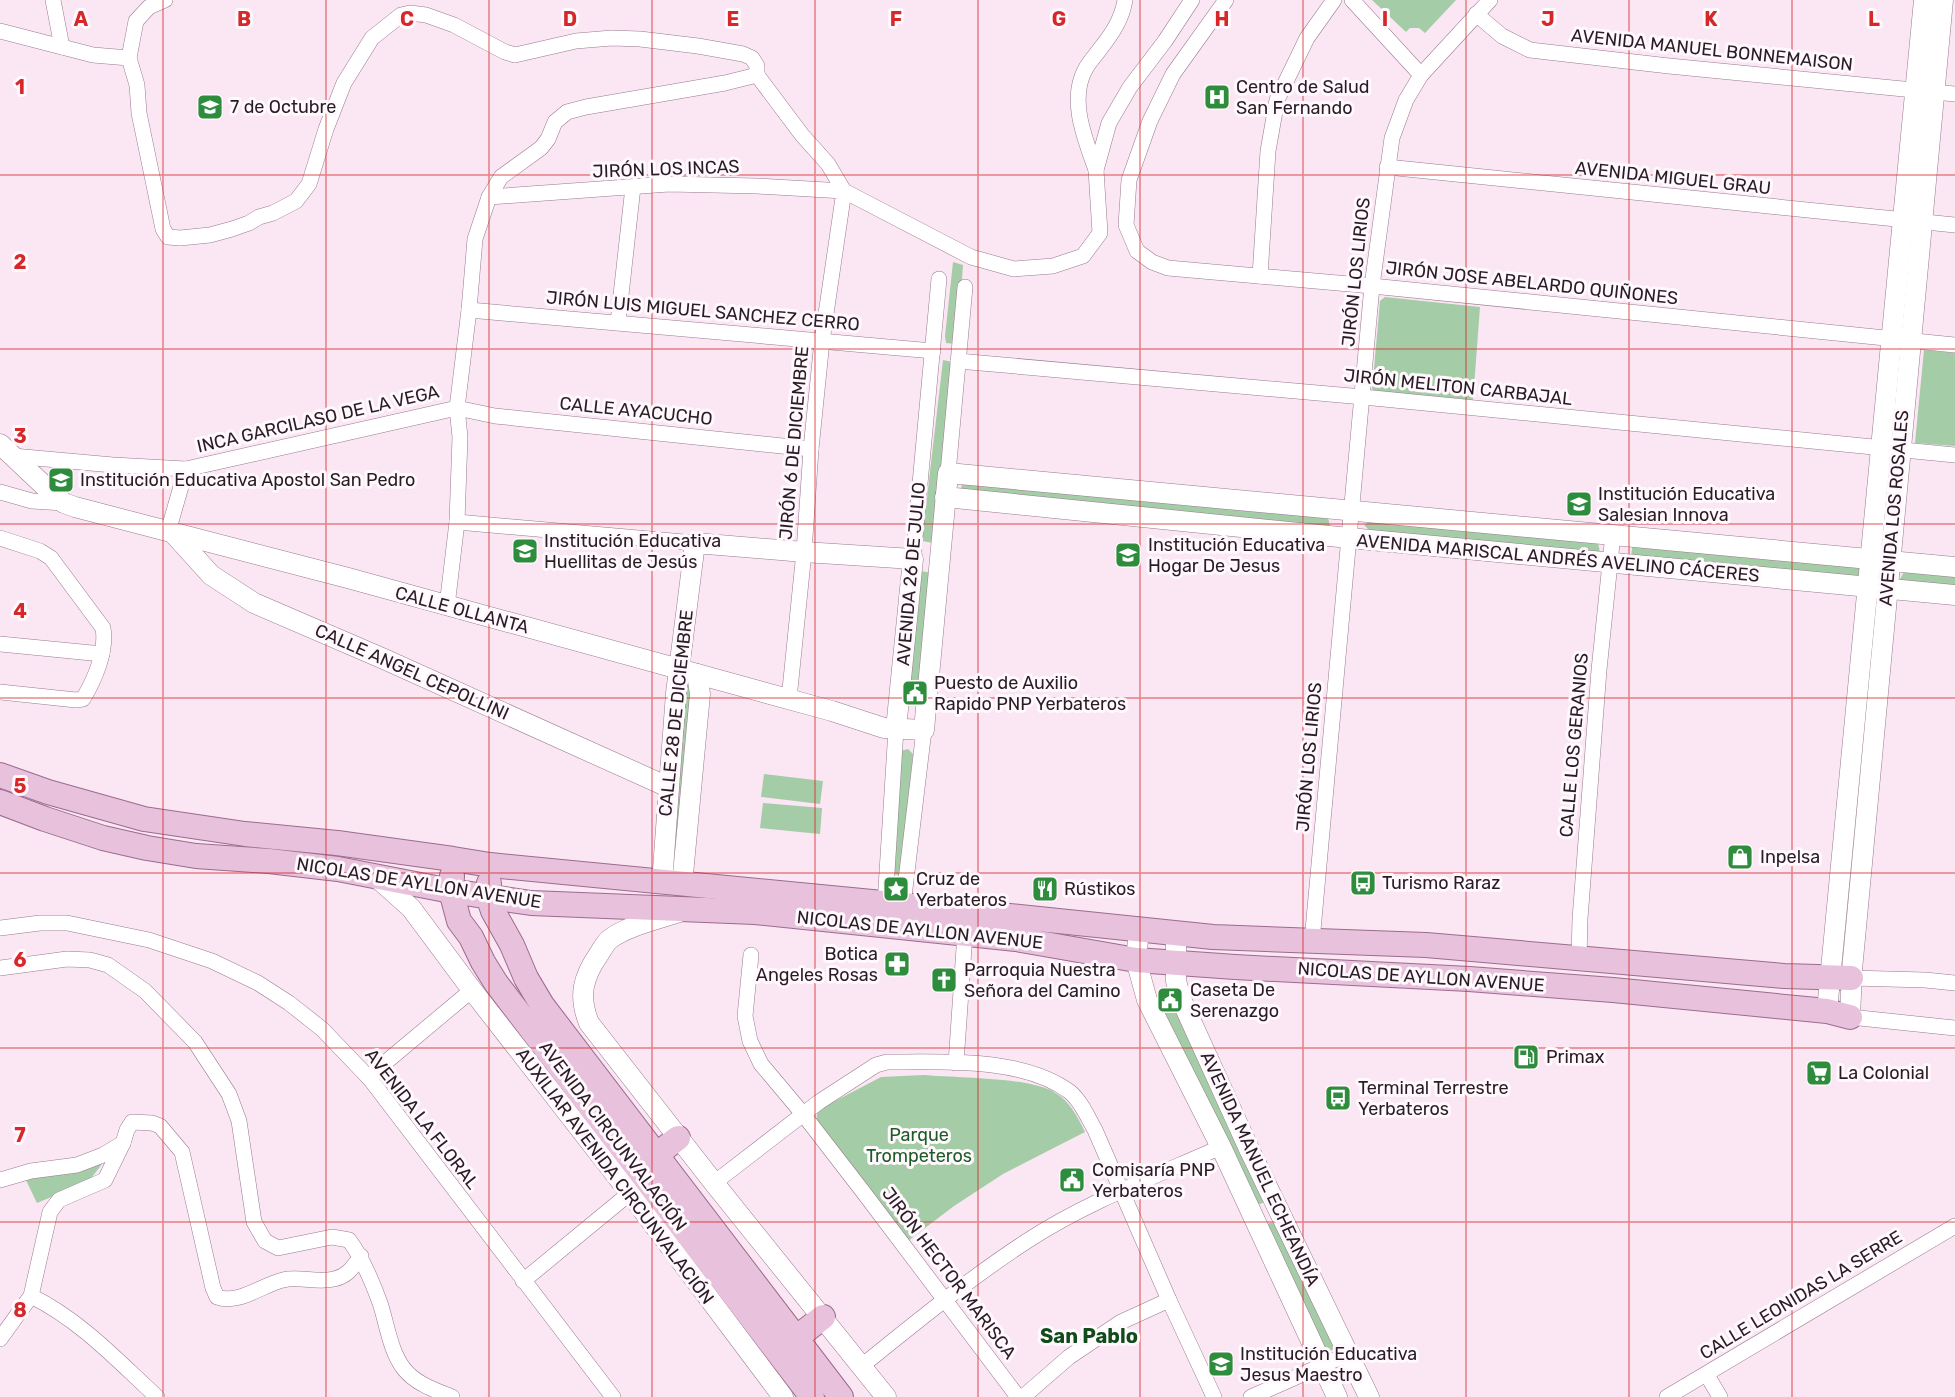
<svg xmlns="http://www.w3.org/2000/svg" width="1955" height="1397" font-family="Rubik,sans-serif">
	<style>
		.green { fill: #a4cca6 }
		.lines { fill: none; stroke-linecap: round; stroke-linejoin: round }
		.minor-casing { stroke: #997a8f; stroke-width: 16 }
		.tertiary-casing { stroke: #997a8f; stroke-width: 21 }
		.primary-casing { stroke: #9b6c8d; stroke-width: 26 }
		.minor { stroke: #fff; stroke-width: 15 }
		.tertiary { stroke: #fff; stroke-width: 20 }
		.primary { stroke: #e8c1dc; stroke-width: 24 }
		.grid { fill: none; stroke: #d62828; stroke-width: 1.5; stroke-opacity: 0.55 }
		.labels { text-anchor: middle; stroke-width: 6; stroke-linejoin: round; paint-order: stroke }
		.street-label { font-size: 18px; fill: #291c25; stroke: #fff8fd }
		.poi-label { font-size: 18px; fill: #291c25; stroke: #fff8fd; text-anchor: start }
		.park-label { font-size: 18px; fill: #1c5c26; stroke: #fff8fd }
		.neighbourhood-label { font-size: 20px; font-weight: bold; fill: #0f4c1a; stroke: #fff8fd }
		.grid-label { font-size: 20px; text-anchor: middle; font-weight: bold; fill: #d62828; stroke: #fff8fd; stroke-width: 6; stroke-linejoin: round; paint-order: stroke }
	</style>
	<rect width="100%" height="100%" fill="#fbe6f4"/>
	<g class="green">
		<path d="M1372,0h84l-31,33 -6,-5h-9l-4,4z"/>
		<path d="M953,262l10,3 -6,79 -11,-1 -1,-7z"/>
		<path d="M1385,297l95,10 -7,93 -101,-9 8,-90z"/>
		<path d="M1924,350l31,3v93l-40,-3z"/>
		<path d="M943,360l10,2 -20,181 -11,-2z"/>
		<path d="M964,477l364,40 2,10 -367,-32 -2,-7z"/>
		<path d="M1373,520l225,23 2,9 -230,-21 -6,-6z"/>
		<path d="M1633,542l229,23 -3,13 -228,-22z"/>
		<path d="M1905,570l50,5v12l-56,-6z"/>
		<path d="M920,571l14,2 -12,110 -12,-1z"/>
		<path d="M691,681l4,3 -20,192 -12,-1 20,-193z"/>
		<path d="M908,749l5,5 -11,121 -12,-1 11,-123z"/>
		<path d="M764,774l59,7 -3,23 -59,-7z"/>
		<path d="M763,803l59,5 -2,26 -60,-6z"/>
		<path d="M1170,989l98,212 -11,4 -94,-196 -4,-9 2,-6z"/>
		<path d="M924,1075c32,3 104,2 130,17 16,9 23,24 31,40l-82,42 -49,32 -50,38 -88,-123 2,-11 63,-33z"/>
		<path d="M102,1164l-13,17 -52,22 -13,-27z"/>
		<path d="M1269,1223h5l61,126 -7,3 -5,-1 -56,-125z"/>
	</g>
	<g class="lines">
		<defs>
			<g id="minor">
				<path d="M53,0l9,47"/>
				<path d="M165,0l-16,7 -13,14 -7,37 8,27 2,28 24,116 5,8 12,1 30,-3 22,-6 17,-6 10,-6 14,-4 23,-12 13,-17 17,-55 18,-46 28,-45 29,-23 9,-2 16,2 28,10 51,27 10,3 61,-14 36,-3 28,1 58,7 45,8 9,4 5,8v9"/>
				<path d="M1226,0l-53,74 -23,47 -21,59 -3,45 11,26 15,11 16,6 204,18 583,59"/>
				<path d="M1352,0l69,75"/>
				<path d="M1476,14l26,22 28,14 139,16 286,28"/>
				<path d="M0,31l93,24 36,3"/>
				<path d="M1387,167l568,58"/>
				<path d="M1096,170c-11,-31 -28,-71 -10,-102 4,-7 10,-13 14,-19 12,-15 22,-30 25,-49"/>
				<path d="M489,197l180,-13 88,2 87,5 -22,150 -11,108 -7,103 -15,147"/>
				<path d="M1260,276l8,-125 9,-51 30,-62 27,-38"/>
				<path d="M469,310l464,41"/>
				<path d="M618,322l15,-135"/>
				<path d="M958,361l405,36 592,58"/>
				<path d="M13,456l100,9 73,4 271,-61 12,-98 6,-71 14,-42 12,-20 40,-29 7,-9 7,-17 12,-10 19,-5 139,-24 32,-8 45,60 26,29 16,27 127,66 43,12 39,-3 30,-10 17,-23 -4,-63 13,-47 21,-36 35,-46 27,-41"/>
				<path d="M948,473l17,-186"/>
				<path d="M0,492l32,9 32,2"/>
				<path d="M457,522l238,21"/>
				<path d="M168,532l18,-63"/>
				<path d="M0,538l40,13 11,7 52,70c4,23 -8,51 -20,71l-7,1 -76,-8"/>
				<path d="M913,559l26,-280"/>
				<path d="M447,606l10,-84 3,-85 -3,-29 38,8 316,33"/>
				<path d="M0,644l102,10"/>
				<path d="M885,904l11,-175"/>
				<path d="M903,905l21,-175"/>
				<path d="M0,928l40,-5h27l82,17 63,21 46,22 31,20 33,26 48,50 243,318"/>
				<path d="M1312,941l60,-655 20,-148 14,-38 15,-25 69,-75"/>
				<path d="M751,955l-6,61 5,25 11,23 42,50 61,79 154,204"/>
				<path d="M1579,959l1,-40 19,-249 14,-136"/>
				<path d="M0,968l67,-9 23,1 18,5 37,26 50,51 34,52 10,27 15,101 11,19 13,7 54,-11 17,3c14,19 23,41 31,63 7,21 10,48 24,66 12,15 31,21 48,28"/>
				<path d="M1851,978l74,2 30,3"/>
				<path d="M1850,1017l105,11"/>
				<path d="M956,1063l9,-129"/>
				<path d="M368,1077l104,-87"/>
				<path d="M0,1180l31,-9 46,-6 26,-10 20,-12 4,-13 5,-8 20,1 8,3 22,26 31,136 4,9c21,8 45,-12 66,-17 16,-4 34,3 51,-1 14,-3 19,-12 27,-23"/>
				<path d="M714,1183l105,-81 57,-37 11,-3c56,0 136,-5 183,30 11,9 18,26 25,38l74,170 45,97"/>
				<path d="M523,1281l107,-88"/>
				<path d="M31,1296c49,24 86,64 126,101"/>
				<path d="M0,1339l31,-43 19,-84 9,-12 46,-20 18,-37"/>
				<path d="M863,1365c53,-43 106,-86 164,-124 60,-39 129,-65 194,-94"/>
				<path d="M1707,1375l13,22"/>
				<path d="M1023,1397l46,-40 52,-35 48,-22"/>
				<path d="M1251,1397l97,-43"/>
				<path d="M1667,1397l288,-171"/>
			</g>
			<g id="tertiary">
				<path d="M0,444l55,52 9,7 11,4 273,71 484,133 52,17 40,2 24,-257 1007,94"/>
				<path d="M945,497l404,41 606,57"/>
				<path d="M173,533l38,42 43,28 130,56 284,128"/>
				<path d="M375,876l36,32 61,82 158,203 153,204"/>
				<path d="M662,883l14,-190 19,-150 109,9 109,7 -17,170"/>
				<path d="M682,885l18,-191 -3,-20"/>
				<path d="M679,912c-20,7 -52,14 -69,27 -4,3 -8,10 -11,15 -16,23 -21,42 -10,69l125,160 172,214"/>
				<path d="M1139,930l-3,30 11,40 74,147 116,250"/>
				<path d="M1176,934v47l5,18 69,152 119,246"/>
				<path d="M1827,1011l97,-1011"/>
				<path d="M1850,1017l2,-47 91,-970"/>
			</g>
			<g id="primary">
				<path d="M0,775l48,17 96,27 101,15 92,9 116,16 37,6 413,40 310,32 213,8 358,31 67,2"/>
				<path d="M0,802l45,17 58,19 44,10 49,8 73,5 69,8 113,22 80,12 224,9 261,27 120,21 99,7 234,12 144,11 214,21 23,6"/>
				<path d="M452,876l-1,15 8,30 12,16 12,25 13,21 316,414"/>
				<path d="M489,883l-1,13 5,15 19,34 14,33 16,27 299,392"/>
				<path d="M656,1155l22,-17"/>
				<path d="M796,1338l27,-21"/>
			</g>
		</defs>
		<use href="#minor" class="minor-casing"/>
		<use href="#tertiary" class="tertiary-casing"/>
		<use href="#primary" class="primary-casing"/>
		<use href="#minor" class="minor"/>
		<use href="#tertiary" class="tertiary"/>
		<use href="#primary" class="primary"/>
	</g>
	<path class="grid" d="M163,0v1397M326,0v1397M489,0v1397M652,0v1397M815,0v1397M978,0v1397M1140,0v1397M1303,0v1397M1466,0v1397M1629,0v1397M1792,0v1397M0,175h1955M0,349h1955M0,524h1955M0,698h1955M0,873h1955M0,1048h1955M0,1222h1955"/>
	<defs>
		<symbol id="hospital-square" viewBox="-11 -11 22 22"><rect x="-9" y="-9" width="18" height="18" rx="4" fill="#2e8c3d" stroke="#fff8fd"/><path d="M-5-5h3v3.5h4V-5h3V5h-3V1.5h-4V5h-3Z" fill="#fff"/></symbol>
		<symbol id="school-square" viewBox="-11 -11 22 22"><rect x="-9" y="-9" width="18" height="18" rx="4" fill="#2e8c3d" stroke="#fff8fd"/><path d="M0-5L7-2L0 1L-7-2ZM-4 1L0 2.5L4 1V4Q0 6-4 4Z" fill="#fff"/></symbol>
		<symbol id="civic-square" viewBox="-11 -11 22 22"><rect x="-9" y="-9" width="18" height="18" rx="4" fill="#2e8c3d" stroke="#fff8fd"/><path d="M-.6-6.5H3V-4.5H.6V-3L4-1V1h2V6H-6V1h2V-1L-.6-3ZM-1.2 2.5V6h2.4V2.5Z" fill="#fff"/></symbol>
		<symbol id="shop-square" viewBox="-11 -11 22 22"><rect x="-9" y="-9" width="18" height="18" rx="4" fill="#2e8c3d" stroke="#fff8fd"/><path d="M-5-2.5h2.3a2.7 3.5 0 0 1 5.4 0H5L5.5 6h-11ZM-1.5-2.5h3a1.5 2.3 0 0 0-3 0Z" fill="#fff"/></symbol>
		<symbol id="bus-square" viewBox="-11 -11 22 22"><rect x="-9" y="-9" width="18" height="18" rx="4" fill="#2e8c3d" stroke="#fff8fd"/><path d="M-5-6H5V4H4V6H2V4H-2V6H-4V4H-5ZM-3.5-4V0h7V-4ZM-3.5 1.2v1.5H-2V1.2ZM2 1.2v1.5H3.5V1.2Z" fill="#fff"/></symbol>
		<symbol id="sight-square" viewBox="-11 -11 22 22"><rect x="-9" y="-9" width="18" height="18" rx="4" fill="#2e8c3d" stroke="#fff8fd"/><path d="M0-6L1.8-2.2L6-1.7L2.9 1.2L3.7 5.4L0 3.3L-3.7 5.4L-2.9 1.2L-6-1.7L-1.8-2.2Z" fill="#fff"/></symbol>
		<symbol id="restaurant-square" viewBox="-11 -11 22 22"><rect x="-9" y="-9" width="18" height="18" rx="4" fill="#2e8c3d" stroke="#fff8fd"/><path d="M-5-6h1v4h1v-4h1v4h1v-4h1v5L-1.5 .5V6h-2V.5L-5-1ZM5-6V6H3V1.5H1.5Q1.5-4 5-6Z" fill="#fff"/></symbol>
		<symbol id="pharmacy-square" viewBox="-11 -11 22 22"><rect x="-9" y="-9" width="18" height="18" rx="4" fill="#2e8c3d" stroke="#fff8fd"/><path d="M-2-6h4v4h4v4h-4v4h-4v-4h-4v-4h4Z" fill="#fff"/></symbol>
		<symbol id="church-square" viewBox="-11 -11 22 22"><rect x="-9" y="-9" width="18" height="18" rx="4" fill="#2e8c3d" stroke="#fff8fd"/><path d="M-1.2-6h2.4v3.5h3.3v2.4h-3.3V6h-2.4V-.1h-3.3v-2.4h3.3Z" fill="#fff"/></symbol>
		<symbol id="fuel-square" viewBox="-11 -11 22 22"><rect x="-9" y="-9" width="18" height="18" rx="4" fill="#2e8c3d" stroke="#fff8fd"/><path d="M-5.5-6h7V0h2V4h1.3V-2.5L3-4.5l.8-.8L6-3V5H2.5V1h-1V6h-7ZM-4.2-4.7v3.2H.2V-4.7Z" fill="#fff"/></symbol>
		<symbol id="supermarket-square" viewBox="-11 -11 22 22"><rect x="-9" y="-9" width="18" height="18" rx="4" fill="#2e8c3d" stroke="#fff8fd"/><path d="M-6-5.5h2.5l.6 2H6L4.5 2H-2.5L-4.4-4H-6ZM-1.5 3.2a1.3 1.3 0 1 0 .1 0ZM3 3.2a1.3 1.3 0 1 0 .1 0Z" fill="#fff"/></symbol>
	</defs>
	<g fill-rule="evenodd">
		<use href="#hospital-square" x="1202" y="82" width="30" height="30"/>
		<use href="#school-square" x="195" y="92" width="30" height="30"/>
		<use href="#school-square" x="46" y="465" width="30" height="30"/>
		<use href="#school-square" x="1564" y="489" width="30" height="30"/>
		<use href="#school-square" x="510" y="536" width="30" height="30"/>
		<use href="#school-square" x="1113" y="540" width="30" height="30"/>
		<use href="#civic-square" x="900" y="678" width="30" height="30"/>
		<use href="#shop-square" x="1725" y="842" width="30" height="30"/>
		<use href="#bus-square" x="1348" y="868" width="30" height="30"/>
		<use href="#sight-square" x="881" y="874" width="30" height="30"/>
		<use href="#restaurant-square" x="1030" y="874" width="30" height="30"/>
		<use href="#pharmacy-square" x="882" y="949" width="30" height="30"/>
		<use href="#church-square" x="929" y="965" width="30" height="30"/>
		<use href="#civic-square" x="1155" y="985" width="30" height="30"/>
		<use href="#fuel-square" x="1511" y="1042" width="30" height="30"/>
		<use href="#supermarket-square" x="1804" y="1058" width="30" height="30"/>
		<use href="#bus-square" x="1323" y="1083" width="30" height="30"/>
		<use href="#civic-square" x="1057" y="1165" width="30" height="30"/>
		<use href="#school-square" x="1206" y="1349" width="30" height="30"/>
	</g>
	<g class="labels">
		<g class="street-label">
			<text transform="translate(1712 50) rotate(6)" y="6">AVENIDA MANUEL BONNEMAISON</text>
			<text transform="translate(666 169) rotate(-2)" y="6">JIRÓN LOS INCAS</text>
			<text transform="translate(1673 178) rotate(6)" y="6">AVENIDA MIGUEL GRAU</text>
			<text transform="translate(1356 272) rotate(-84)" y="6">JIRÓN LOS LIRIOS</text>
			<text transform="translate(1532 283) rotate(6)" y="6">JIRÓN JOSE ABELARDO QUIÑONES</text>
			<text transform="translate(703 311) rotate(5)" y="6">JIRÓN LUIS MIGUEL SANCHEZ CERRO</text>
			<text transform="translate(1458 387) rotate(6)" y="6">JIRÓN MELITON CARBAJAL</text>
			<text transform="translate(636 411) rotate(6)" y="6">CALLE AYACUCHO</text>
			<text transform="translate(318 419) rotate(-13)" y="6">INCA GARCILASO DE LA VEGA</text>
			<text transform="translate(794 443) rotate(-85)" y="6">JIRÓN 6 DE DICIEMBRE</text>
			<text transform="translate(1894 508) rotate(-85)" y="6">AVENIDA LOS ROSALES</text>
			<text transform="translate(1558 558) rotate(5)" y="6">AVENIDA MARISCAL ANDRÉS AVELINO CÁCERES</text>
			<text transform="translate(911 574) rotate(-85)" y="6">AVENIDA 26 DE JULIO</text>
			<text transform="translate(462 610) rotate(15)" y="6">CALLE OLLANTA</text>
			<text transform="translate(412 672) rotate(24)" y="6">CALLE ANGEL CEPOLLINI</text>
			<text transform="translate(676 713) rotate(-84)" y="6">CALLE 28 DE DICIEMBRE</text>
			<text transform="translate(1574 745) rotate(-85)" y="6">CALLE LOS GERANIOS</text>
			<text transform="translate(1309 757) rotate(-85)" y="6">JIRÓN LOS LIRIOS</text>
			<text transform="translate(419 883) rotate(9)" y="6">NICOLAS DE AYLLON AVENUE</text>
			<text transform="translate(920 930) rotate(6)" y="6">NICOLAS DE AYLLON AVENUE</text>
			<text transform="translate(1421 977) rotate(4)" y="6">NICOLAS DE AYLLON AVENUE</text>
			<text transform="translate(422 1119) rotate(52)" y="6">AVENIDA LA FLORAL</text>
			<text transform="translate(613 1136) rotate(53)" y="6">AVENIDA CIRCUNVALACIÓN</text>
			<text transform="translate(1260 1169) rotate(65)" y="6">AVENIDA MANUEL ECHEANDÍA</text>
			<text transform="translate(615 1176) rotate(53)" y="6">AUXILIAR AVENIDA CIRCUNVALACIÓN</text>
			<text transform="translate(949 1273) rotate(53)" y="6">JIRÓN HECTOR MARISCA</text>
			<text transform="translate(1801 1295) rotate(-31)" y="6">CALLE LEONIDAS LA SERRE</text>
		</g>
		<g class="poi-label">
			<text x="1236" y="93">Centro de Salud<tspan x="1236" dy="21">San Fernando</tspan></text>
			<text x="230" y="113">7 de Octubre</text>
			<text x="80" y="486">Institución Educativa Apostol San Pedro</text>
			<text x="1598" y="500">Institución Educativa<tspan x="1598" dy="21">Salesian Innova</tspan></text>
			<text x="544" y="547">Institución Educativa<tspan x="544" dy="21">Huellitas de Jesús</tspan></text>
			<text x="1148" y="551">Institución Educativa<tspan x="1148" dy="21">Hogar De Jesus</tspan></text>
			<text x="934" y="689">Puesto de Auxilio<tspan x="934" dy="21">Rapido PNP Yerbateros</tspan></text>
			<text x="1760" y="863">Inpelsa</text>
			<text x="916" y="885">Cruz de<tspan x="916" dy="21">Yerbateros</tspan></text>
			<text x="1382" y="889">Turismo Raraz</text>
			<text x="1064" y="895">Rústikos</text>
			<text x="878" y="960" text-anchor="end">Botica<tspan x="878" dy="21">Angeles Rosas</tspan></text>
			<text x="964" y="976">Parroquia Nuestra<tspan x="964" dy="21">Señora del Camino</tspan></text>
			<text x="1190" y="996">Caseta De<tspan x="1190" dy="21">Serenazgo</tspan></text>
			<text x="1546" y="1063">Primax</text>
			<text x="1838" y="1079">La Colonial</text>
			<text x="1358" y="1094">Terminal Terrestre<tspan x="1358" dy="21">Yerbateros</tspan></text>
			<text x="1092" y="1176">Comisaría PNP<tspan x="1092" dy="21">Yerbateros</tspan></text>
			<text x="1240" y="1360">Institución Educativa<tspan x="1240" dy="21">Jesus Maestro</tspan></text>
		</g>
		<g class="park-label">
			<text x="919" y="1141">Parque<tspan x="919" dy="21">Trompeteros</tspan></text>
		</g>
		<g class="neighbourhood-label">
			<text x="1089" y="1343">San Pablo</text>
		</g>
	</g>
	<g class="grid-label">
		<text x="81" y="26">A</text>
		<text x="244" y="26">B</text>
		<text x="407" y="26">C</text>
		<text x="570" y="26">D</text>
		<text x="733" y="26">E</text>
		<text x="896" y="26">F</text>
		<text x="1059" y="26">G</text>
		<text x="1222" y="26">H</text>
		<text x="1385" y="26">I</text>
		<text x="1548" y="26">J</text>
		<text x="1711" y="26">K</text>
		<text x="1874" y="26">L</text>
		<text x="20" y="94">1</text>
		<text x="20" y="269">2</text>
		<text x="20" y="443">3</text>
		<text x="20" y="618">4</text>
		<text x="20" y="793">5</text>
		<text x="20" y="967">6</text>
		<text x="20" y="1142">7</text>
		<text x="20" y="1317">8</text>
	</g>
</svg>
